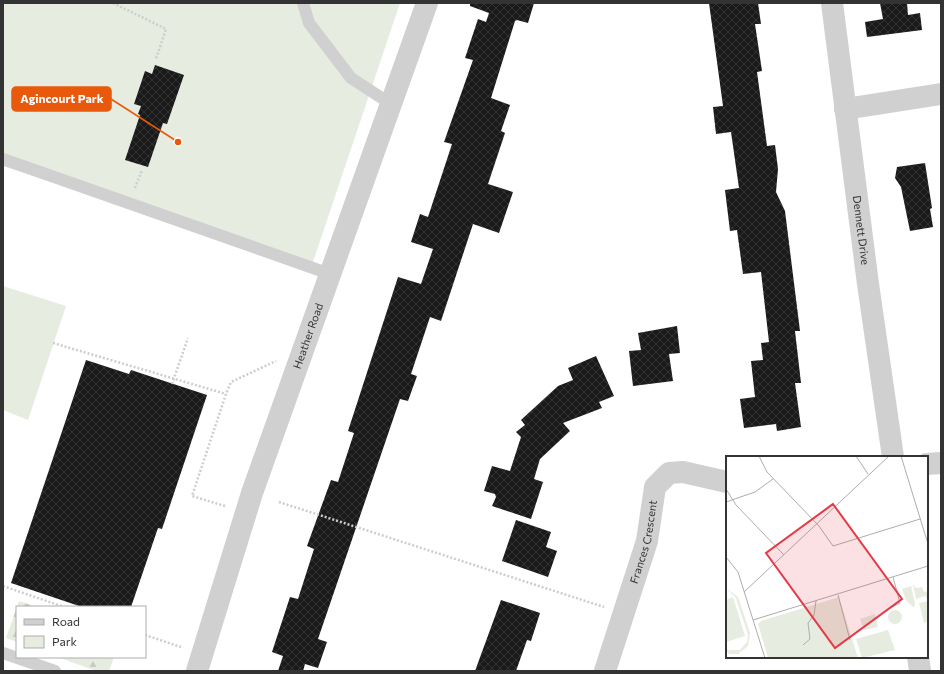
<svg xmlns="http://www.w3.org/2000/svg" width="944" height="674" font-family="Commissioner,sans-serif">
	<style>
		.forest { fill: url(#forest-firs) }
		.green { fill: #e6ecdf }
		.building { fill: url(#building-cross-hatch) }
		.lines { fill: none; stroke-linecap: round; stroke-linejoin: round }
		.path { stroke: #cdcdcd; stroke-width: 2.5; stroke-dasharray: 2 2; stroke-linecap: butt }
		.service { stroke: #d0d0d0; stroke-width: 12 }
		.minor { stroke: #d0d0d0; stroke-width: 22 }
		.labels { text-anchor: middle; stroke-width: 4; stroke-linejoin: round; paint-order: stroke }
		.street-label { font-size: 11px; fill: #333; stroke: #fff }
		.inset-road { fill: none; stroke: #adadad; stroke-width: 1 }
		.view { fill: #e63946; fill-opacity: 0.15; stroke: #e63946; stroke-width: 2 }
		.inset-edge { fill: none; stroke: #333; stroke-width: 2 }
		.leader { fill: none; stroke: #e8590c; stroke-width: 1.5 }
		.callout-dot { fill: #e8590c; stroke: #fff; stroke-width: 1.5 }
		.callout { fill: #e8590c; stroke: #e8590c; stroke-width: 1.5 }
		.callout-label { font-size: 12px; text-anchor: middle; font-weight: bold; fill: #fff }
	</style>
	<defs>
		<pattern id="forest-firs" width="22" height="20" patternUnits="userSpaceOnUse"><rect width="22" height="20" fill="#e6ecdf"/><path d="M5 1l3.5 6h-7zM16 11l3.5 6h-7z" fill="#c6cbc0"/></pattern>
		<pattern id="building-cross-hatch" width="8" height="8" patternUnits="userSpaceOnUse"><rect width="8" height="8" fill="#1a1a1a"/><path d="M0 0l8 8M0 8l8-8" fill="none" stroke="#333"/></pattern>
	</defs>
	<rect width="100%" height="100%" fill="#fff"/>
	<g class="forest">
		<path d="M19,601l18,6h-20v35l-11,-4z"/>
		<path d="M58,657h56l-5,14h-13z"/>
	</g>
	<g class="green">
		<path d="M3,3h397l-89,265 -308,-102z"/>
		<path d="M3,286l63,20 -38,114 -25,-10z"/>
	</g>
	<g class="building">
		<path d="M470,3h64l-6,20 -11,-3 -2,1 -24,77 19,7 -9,26 4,2 -17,51 25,8 -14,41 -26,-9 -32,97 -11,-4 -19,57 6,2 -9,25 -8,-2 -82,240 9,3 -9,26 -13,-4 -2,7h-25l5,-15 -11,-4 18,-55 8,2 16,-50 -7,-3 24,-66 7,2 16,-49 -6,-2 50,-154 23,7 12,-35 -22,-7 9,-28 8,3 24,-73 -8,-2 29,-82 -8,-2 13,-39 8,3 3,-9 -19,-7z"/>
		<path d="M709,3h49l3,21h-6l7,47 -5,1 10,74 8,-1 3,24 -2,23 9,19 15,120h-5l6,52h-6l6,44 -24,4 -1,-7 -32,4 -4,-29 15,-2 -4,-36 12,-1 -2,-17 8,-1 -8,-70 -18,2 -6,-44 -7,1 -5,-41 14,-2 -8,-56 -15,2 -3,-27 10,-1z"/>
		<path d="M880,3h27l1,12 12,-2 2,17 -55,7 -2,-15 18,-3z"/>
		<path d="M155,65l29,10 -17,49 -4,-1 -15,44 -23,-7 15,-45 -2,-1 3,-8 -7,-2 11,-33 7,3z"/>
		<path d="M925,163l7,45 -2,1 3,18 -23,4 -9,-44 -6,-9 2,-11z"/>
		<path d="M677,326l3,27 -11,1 4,27 -40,5 -4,-35 12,-1 -3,-17z"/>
		<path d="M596,356l18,40 -15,6 3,6 -39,15 7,8 -30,28 -6,20 9,3 -12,37 -39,-13 4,-9 -1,-3 -11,-3 8,-25 18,5 11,-34 -5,-5 9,-7 -4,-5 37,-34 15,-6 -5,-12z"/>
		<path d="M86,360l43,14 2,-4 76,25 -45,134 -4,-1 -27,79h-49l-71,-24z"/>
		<path d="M516,520l35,12 -5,15 11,4 -9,26 -46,-16z"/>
		<path d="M501,600l39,13 -9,28 -4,-1 -11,31h-41z"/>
	</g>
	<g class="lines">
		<g class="path">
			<path d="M113,3l53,26 -10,30"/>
			<path d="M135,188l7,-18"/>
			<path d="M53,343l173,51"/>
			<path d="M172,384l16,-46"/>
			<path d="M279,502l325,105"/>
			<path d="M225,506l-33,-10 34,-102 5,-12 45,-21"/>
			<path d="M3,586l61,21"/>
			<path d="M145,635l36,12"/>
		</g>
		<g class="service">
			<path d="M303,3l6,20 42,55 40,26"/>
			<path d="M3,159l327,115"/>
			<path d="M3,653l52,18"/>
		</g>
		<g class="minor">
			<path id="s1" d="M832,3l36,281 25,173"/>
			<path d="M845,109l96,-15"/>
			<path d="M927,464l14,-1"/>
			<path d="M918,657l2,14"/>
			<path id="s2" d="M197,671l55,-178 175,-490"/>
			<path id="s3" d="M605,671l42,-130 8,-54 14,-14 14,-1 44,10"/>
		</g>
	</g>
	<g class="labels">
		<g class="street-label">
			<text dy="4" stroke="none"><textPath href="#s1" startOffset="229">Dennett Drive</textPath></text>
			<text dy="4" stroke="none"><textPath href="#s2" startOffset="353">Heather Road</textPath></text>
			<text dy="4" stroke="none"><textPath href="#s3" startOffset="135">Frances Crescent</textPath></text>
		</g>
	</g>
	<g transform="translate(726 456)">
		<rect width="202" height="202" fill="#fff"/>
		<path d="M185,130l4,17 -1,5 -8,-8 -4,-11z" fill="#e6ecdf"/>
		<path d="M187,128l3,4 6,-1 2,5 4,-1v9l-3,-4 -9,3zM0,132l12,9 12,36 -2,13 -10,8h-9l-3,-4h14l7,-8 1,-7 -12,-37zM7,141l12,39 -19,6v-42zM113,141l19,61h-90l-10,-34 3,-3zM202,145v20l-4,2 -5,-20zM162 161a7 7 0 1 1 14 0a7 7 0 1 1-14 0ZM149,158l3,13 -14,3 -4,-11zM162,174l7,20 -33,8 -6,-19z" fill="#e6ecdf"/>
		<path class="inset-road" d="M33,0l8,16 52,54 14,20 87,-27M130,0l12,18M175,0l27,88M0,33l10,16 48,50M0,46l29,-10 18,-13M0,101l12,15 27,86M18,136l145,-136M112,139l12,45M162,153l12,-6 -7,-26M27,164l175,-54M77,189l7,-6 -2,-16 6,-8 2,-14"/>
		<path class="view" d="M107,48l69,95 -67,49 -69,-95z"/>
		<rect width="202" height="202" class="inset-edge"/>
	</g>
	<path class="leader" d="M178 142L111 99"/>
	<circle class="callout-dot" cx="178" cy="142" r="4"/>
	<rect class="callout" x="12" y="87" width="99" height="24" rx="4"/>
	<g class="callout-label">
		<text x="62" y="103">Agincourt Park</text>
	</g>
	<rect width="944" height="674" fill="none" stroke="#333333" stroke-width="8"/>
	<rect x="16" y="606" width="130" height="52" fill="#ffffff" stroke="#adadad"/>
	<rect x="24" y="619" width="20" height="6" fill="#d0d0d0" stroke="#adadad"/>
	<text x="52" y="626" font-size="12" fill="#333333">Road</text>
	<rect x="24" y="636" width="20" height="12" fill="#e6ecdf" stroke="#adadad"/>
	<text x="52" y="646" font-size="12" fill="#333333">Park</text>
</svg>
